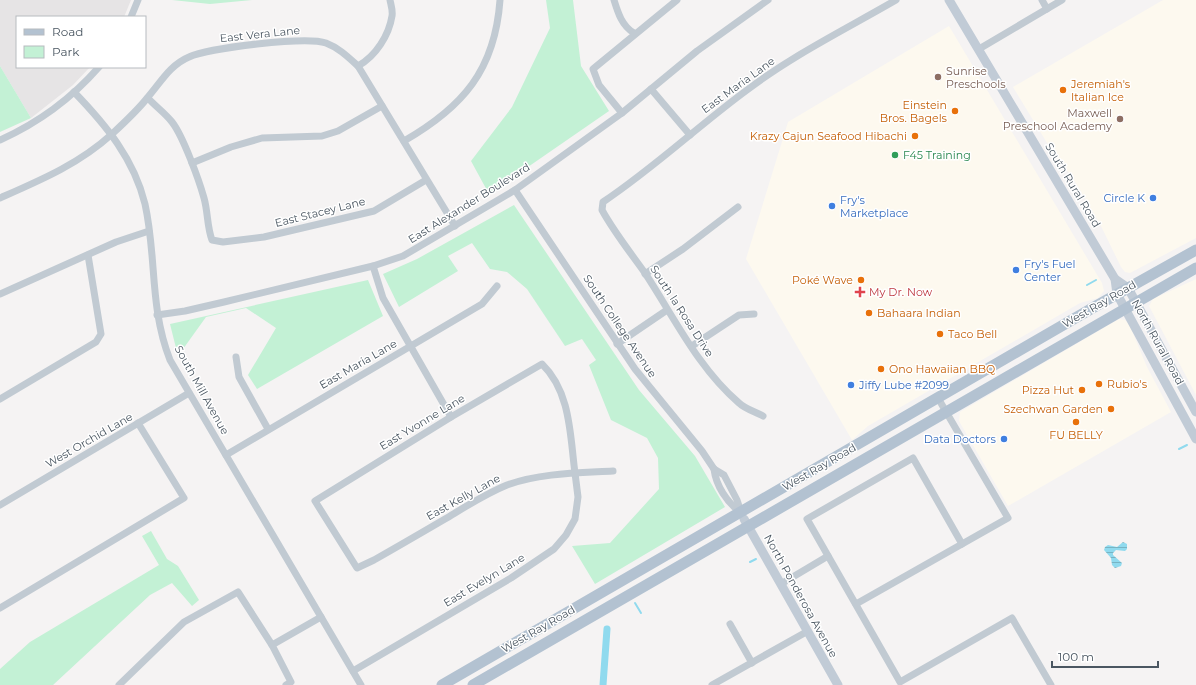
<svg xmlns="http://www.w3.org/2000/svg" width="1196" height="685" font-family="Montserrat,sans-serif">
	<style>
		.commercial { fill: #fdf9ef }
		.education { fill: #e6e4e5 }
		.green { fill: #c3f1d5 }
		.water { fill: url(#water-rules) }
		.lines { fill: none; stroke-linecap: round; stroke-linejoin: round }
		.stream { stroke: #90daee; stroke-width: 2 }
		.canal { stroke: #90daee; stroke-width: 7 }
		.street { stroke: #c1cad2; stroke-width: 7 }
		.secondary { stroke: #c1cbd6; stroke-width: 9 }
		.primary { stroke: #b3c2d1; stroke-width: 11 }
		.education-dot { fill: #8d6e63; stroke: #fff; stroke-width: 1.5 }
		.food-dot { fill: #e8710a; stroke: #fff; stroke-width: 1.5 }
		.leisure-dot { fill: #2e9e5b; stroke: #fff; stroke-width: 1.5 }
		.shop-dot { fill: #3f7fe0; stroke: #fff; stroke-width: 1.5 }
		.health-dot { fill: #e0444e; stroke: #fff; stroke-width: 1.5 }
		.labels { text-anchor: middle; stroke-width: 3; stroke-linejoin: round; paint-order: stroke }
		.street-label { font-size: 11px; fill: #4a5661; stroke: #fff }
		.education-label { font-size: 11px; fill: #785e54; stroke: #fff; text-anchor: start }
		.food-label { font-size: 11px; fill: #c56008; stroke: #fff; text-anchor: start }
		.leisure-label { font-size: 11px; fill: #27864d; stroke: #fff; text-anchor: start }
		.shop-label { font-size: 11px; fill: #366cbe; stroke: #fff; text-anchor: start }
		.health-label { font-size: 11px; fill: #be3a42; stroke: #fff; text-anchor: start }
	</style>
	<defs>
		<pattern id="water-rules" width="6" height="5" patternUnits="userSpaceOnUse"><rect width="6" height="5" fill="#90daee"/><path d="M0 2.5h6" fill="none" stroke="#78b4c4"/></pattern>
	</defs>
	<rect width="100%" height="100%" fill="#f5f3f3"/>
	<g class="commercial">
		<path d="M1163,0h33v238l-66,35 -5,-1 -4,-5 -21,-43 -29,-49 -13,-14 -45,-74z"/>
		<path d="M949,26l153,257 2,8 -6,7 -18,5 -212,123 -16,14 -106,-181 42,-137z"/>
		<path d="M1196,279v116l-47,-89 4,-7z"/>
		<path d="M1119,319l6,1 4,4 18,43 24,45 -163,94 -49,-85 1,-9z"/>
	</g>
	<path class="education" d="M0,0h131l-7,17h-107v50h73l-17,18 -42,33 -31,-52z"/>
	<g class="green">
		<path d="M172,0h80l-42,4z"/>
		<path d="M546,0h27l8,66 28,45 -120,83 -18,-33 41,-54 38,-79z"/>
		<path d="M0,66l31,52 -31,14z"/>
		<path d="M514,205l125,185 56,66 30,51 -130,77 -23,-38 38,-3 49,-54 -1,-31 -11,-20 -36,-18 -22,-55 7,-5 -14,-21 -17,7 -38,-57 -20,-17 -17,-3 -18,-26 -24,13 10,15 -59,36 -16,-33 34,-15z"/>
		<path d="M368,280l15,36 -126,73 -9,-14 28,-47 -30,-20 -40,9 -28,39 -8,-32z"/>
		<path d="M151,531l16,28 11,7 21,34 -7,6 -20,-23 -22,12 -97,90h-53v-16l30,-27 129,-77 -17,-29z"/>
	</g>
	<path class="water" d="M1123,542l4,2v5l-2,2 -9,-1 -3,3v2l9,8 -1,3 -6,2 -3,-3 -1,-7 -7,-8 1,-3 3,-2 9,2z"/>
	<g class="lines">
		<g class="stream">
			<path d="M1087,285l9,-5"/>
			<path d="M1179,449l8,-4"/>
			<path d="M750,562l6,-3"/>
			<path d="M635,603l6,10"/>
		</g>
		<path class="canal" d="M603,685l4,-56"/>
		<g class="street">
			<path d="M614,0c4,13 8,26 20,33"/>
			<path d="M1042,0l5,9"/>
			<path d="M131,17l7,-17"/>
			<path d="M979,49l83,-49"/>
			<path d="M358,66c18,-10 31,-31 34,-50 1,-5 -1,-11 -2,-16"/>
			<path d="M651,89l39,46"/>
			<path d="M74,92c32,33 60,67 71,112 12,54 4,102 25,156l191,325"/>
			<path d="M148,98c7,8 17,15 24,24 11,14 27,58 32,76 4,14 3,29 8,42l11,2 41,-5 110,-26 52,-31"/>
			<path d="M622,113l-23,-28 -6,-16 84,-69"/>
			<path d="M0,140c38,-17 71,-41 99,-73"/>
			<path d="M404,141c59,-34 91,-71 96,-141"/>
			<path d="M192,163l39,-16 31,-9 60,-2 16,-5 44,-25"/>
			<path d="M515,190l120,179 67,82 12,18 10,6 13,25 5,15"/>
			<path d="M0,198c41,-18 79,-34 112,-64 13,-12 26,-24 36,-37 13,-15 22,-32 41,-40 19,-9 117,-21 137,-14 13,5 22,14 32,23l97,160"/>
			<path d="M373,266l10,32 68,119"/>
			<path d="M645,274l38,-25 55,-42"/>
			<path d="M0,294l116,-52 33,-11"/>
			<path d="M157,315l28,-4 39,-9 149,-36 30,-10 112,-66 107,-77 75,-62 71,-51"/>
			<path d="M617,344l50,-34"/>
			<path d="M692,346l47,-31 15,-1"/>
			<path d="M236,357l3,20 29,52"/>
			<path d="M0,399l96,-57 5,-8 -13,-79"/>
			<path d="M763,416c-7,-4 -18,-7 -24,-13 -41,-35 -65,-86 -94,-130 -15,-21 -31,-41 -43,-63l1,-8c51,-34 95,-76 144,-112 46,-35 99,-61 149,-90"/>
			<path d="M226,455l256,-151 15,-18"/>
			<path d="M714,469c2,17 13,33 26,43"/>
			<path d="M0,505l189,-112"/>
			<path d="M962,544l-49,-86 -106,61 93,163 112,-64 39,67"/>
			<path d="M781,584l47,-28"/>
			<path d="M856,604l152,-86 -70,-120"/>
			<path d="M0,608l184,-110 -46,-75"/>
			<path d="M730,624l22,39"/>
			<path d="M272,645l49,-28"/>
			<path d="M353,671l158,-93 43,-29 12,-14 9,-16 3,-22 -3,-24c-5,-37 -4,-81 -33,-109l-91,53 -136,84 42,67 17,-8c23,-13 47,-27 71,-41 20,-12 40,-25 62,-34 33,-12 71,-12 106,-14"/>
			<path d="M119,685l65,-63 54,-30 34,53 19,37 -5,3"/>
			<path d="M712,685l96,-54"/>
		</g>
		<g class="secondary">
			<path d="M949,0l166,279 2,15 79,145"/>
			<path d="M1115,279l13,9 68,124"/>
			<path d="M744,519l94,166"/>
		</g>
		<g class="primary">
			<path d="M442,685l654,-379 100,-56"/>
			<path d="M473,685l723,-417"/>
		</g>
	</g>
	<g class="education-dot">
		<circle cx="938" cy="77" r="4"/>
		<circle cx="1120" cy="119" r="4"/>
	</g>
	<g class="food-dot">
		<circle cx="1063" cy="90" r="4"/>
		<circle cx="955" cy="111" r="4"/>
		<circle cx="915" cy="136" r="4"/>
		<circle cx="861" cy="280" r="4"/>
		<circle cx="869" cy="313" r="4"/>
		<circle cx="940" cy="334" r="4"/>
		<circle cx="881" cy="369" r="4"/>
		<circle cx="1099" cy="384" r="4"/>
		<circle cx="1082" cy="390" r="4"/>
		<circle cx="1111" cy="409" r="4"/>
		<circle cx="1076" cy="422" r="4"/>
	</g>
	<circle class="leisure-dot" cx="895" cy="155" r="4"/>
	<g class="shop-dot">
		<circle cx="1153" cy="198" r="4"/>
		<circle cx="832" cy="206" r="4"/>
		<circle cx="1016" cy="270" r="4"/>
		<circle cx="851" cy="385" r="4"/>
		<circle cx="1004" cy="439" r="4"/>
	</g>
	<path class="health-dot" d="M858 286h4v4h4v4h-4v4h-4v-4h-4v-4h4z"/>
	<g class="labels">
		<g class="street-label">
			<text transform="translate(260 34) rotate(-6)" y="4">East Vera Lane</text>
			<text transform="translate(738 85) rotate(-36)" y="4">East Maria Lane</text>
			<text transform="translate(1073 185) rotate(59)" y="4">South Rural Road</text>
			<text transform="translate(469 203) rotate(-32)" y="4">East Alexander Boulevard</text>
			<text transform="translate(320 212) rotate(-14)" y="4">East Stacey Lane</text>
			<text transform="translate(1099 304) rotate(-30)" y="4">West Ray Road</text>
			<text transform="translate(682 311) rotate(57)" y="4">South la Rosa Drive</text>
			<text transform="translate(620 326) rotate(56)" y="4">South College Avenue</text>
			<text transform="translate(1158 342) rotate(61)" y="4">North Rural Road</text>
			<text transform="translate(358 364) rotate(-30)" y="4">East Maria Lane</text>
			<text transform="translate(202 390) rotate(61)" y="4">South Mill Avenue</text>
			<text transform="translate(422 422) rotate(-31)" y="4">East Yvonne Lane</text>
			<text transform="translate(89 440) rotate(-30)" y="4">West Orchid Lane</text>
			<text transform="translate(819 467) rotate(-30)" y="4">West Ray Road</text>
			<text transform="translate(463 497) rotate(-29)" y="4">East Kelly Lane</text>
			<text transform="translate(484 580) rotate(-31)" y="4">East Evelyn Lane</text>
			<text transform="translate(801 596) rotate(61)" y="4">North Ponderosa Avenue</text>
			<text transform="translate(538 629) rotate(-30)" y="4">West Ray Road</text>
		</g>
		<g class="education-label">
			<text x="946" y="75">Sunrise<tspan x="946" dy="13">Preschools</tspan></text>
			<text x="1112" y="117" text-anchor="end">Maxwell<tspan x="1112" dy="13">Preschool Academy</tspan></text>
		</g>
		<g class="food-label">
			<text x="1071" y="88">Jeremiah's<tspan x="1071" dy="13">Italian Ice</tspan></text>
			<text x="947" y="109" text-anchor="end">Einstein<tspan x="947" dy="13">Bros. Bagels</tspan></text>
			<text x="907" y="140" text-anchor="end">Krazy Cajun Seafood Hibachi</text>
			<text x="853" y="284" text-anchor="end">Poké Wave</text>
			<text x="877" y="317">Bahaara Indian</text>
			<text x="948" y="338">Taco Bell</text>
			<text x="889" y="373">Ono Hawaiian BBQ</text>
			<text x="1107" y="388">Rubio's</text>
			<text x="1074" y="394" text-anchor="end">Pizza Hut</text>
			<text x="1103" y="413" text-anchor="end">Szechwan Garden</text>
			<text x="1076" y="439" text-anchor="middle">FU BELLY</text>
		</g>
		<g class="leisure-label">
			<text x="903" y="159">F45 Training</text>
		</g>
		<g class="shop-label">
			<text x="1145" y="202" text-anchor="end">Circle K</text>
			<text x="840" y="204">Fry's<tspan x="840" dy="13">Marketplace</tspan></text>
			<text x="1024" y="268">Fry's Fuel<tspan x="1024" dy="13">Center</tspan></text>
			<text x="859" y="389">Jiffy Lube #2099</text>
			<text x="996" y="443" text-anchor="end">Data Doctors</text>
		</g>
		<g class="health-label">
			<text x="869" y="296">My Dr. Now</text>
		</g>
	</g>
	<rect x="16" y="16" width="130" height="52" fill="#ffffff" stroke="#b7bbc0"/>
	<rect x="24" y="29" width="20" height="6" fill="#b3c2d1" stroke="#b7bbc0"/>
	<text x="52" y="36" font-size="12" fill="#4a5661">Road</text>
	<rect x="24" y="46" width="20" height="12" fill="#c3f1d5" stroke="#b7bbc0"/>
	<text x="52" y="56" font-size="12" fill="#4a5661">Park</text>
	<path d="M1052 661v6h106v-6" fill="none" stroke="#4a5661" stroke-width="2"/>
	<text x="1058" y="661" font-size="12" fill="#4a5661" stroke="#ffffff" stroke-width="3" paint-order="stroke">100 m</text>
</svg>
